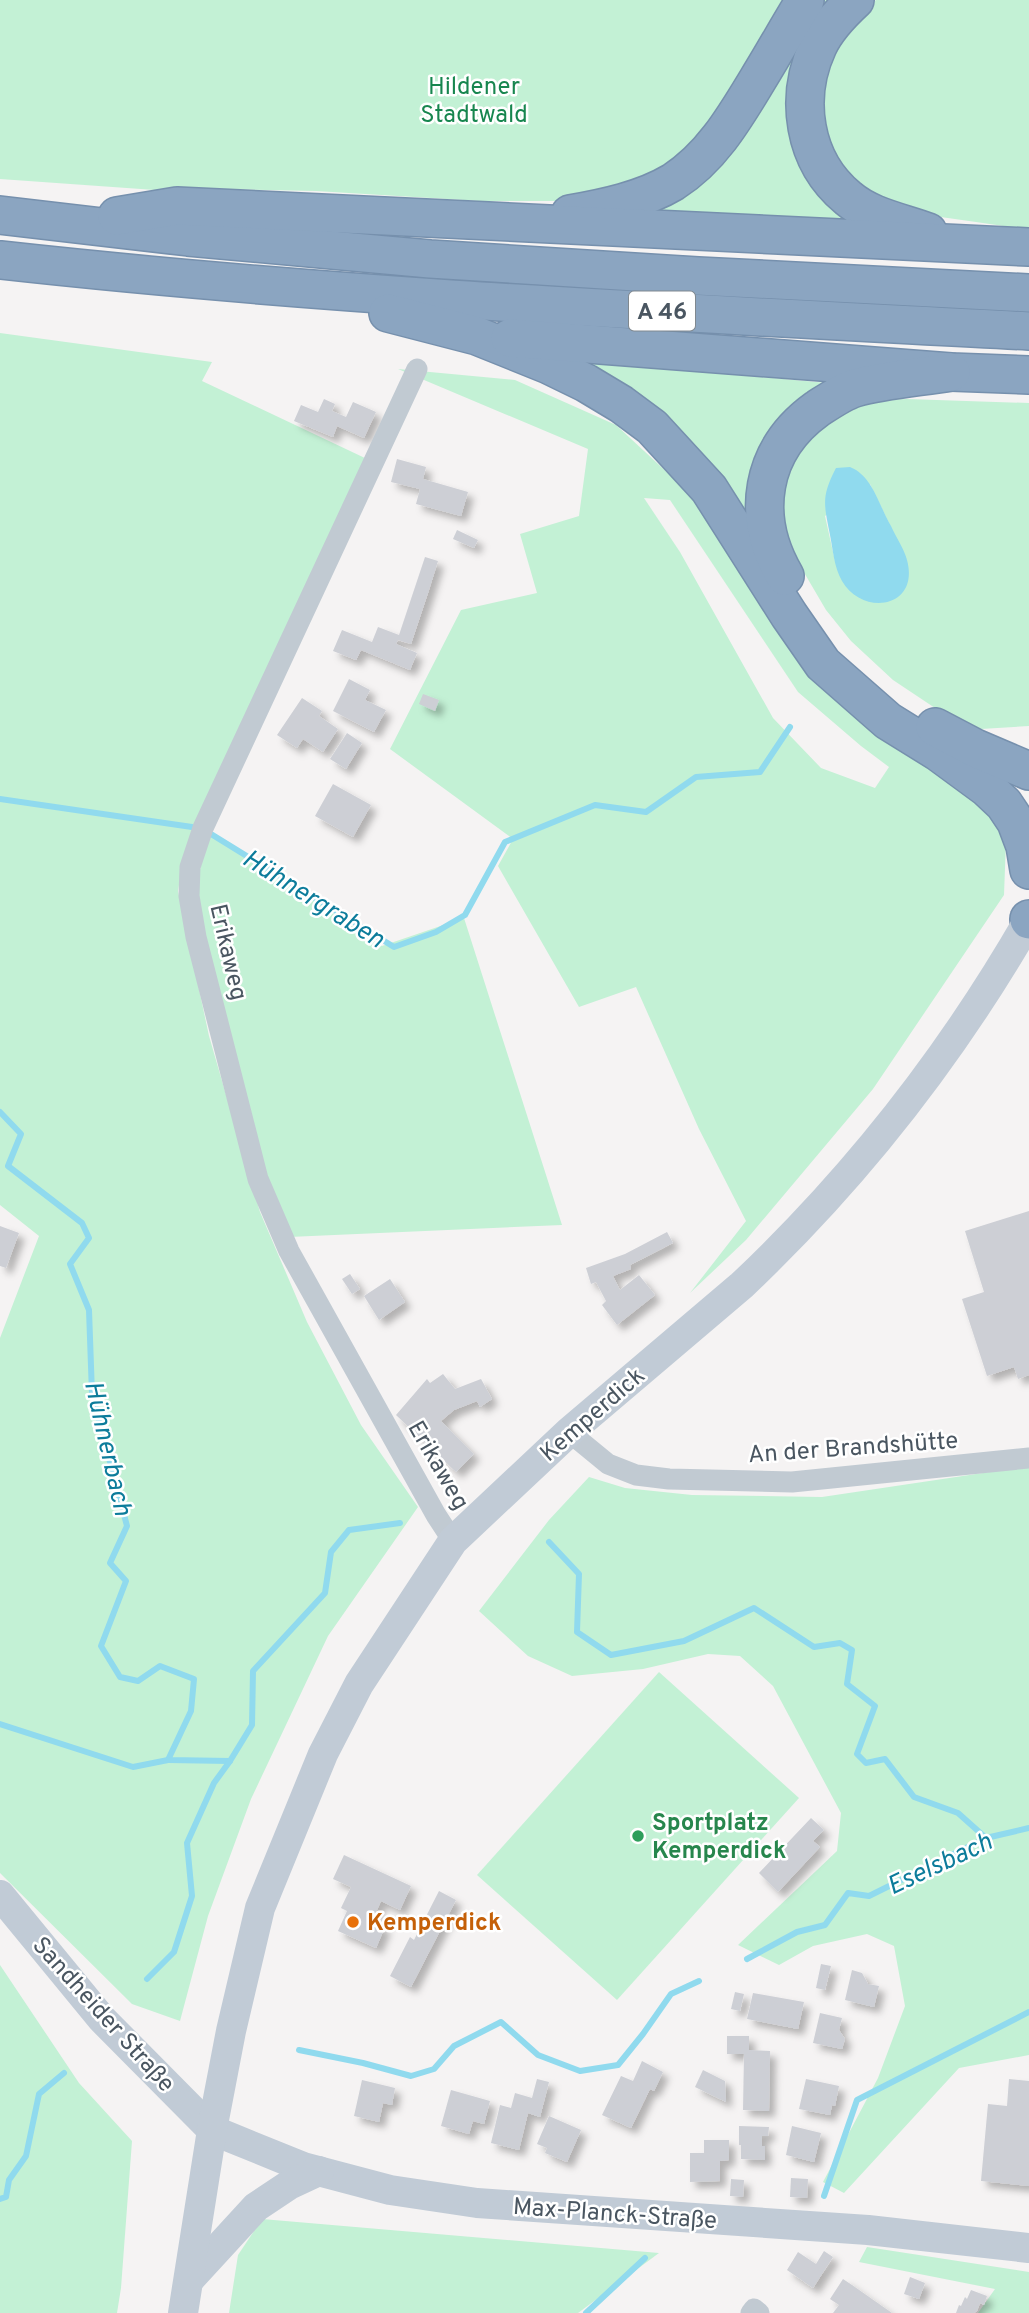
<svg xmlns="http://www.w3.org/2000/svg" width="1029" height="2313" font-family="Overpass,sans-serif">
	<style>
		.green { fill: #c3f1d5; fill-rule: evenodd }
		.water { fill: #90daee }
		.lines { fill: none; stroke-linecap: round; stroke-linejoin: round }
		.stream { stroke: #90daee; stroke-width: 6 }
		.building { fill: #cdcfd5; filter: url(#shadow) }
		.highway-casing { stroke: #7690ad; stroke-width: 40 }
		.street { stroke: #c1cad2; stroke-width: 21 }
		.secondary { stroke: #c1cbd6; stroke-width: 30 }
		.highway { stroke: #8ba5c1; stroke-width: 37 }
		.leisure-dot { fill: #2e9e5b; stroke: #fff; stroke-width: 2.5 }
		.food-dot { fill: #e8710a; stroke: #fff; stroke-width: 2.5 }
		.labels { text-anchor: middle; stroke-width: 5; stroke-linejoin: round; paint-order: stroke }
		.shield { fill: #fff; stroke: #808990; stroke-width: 2 }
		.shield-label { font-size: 23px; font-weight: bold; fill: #4a5661 }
		.park-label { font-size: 24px; fill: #17864f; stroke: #fff }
		.street-label { font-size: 24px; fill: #4a5661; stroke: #fff }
		.leisure-label { font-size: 24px; font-weight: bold; fill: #27864d; stroke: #fff; text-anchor: start }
		.food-label { font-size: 24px; font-weight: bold; fill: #c56008; stroke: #fff; text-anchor: start }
		.water-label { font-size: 26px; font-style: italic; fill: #0c7c9b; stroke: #fff }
	</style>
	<defs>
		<filter id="shadow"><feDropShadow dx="6" dy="6" stdDeviation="3.5" flood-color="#0004"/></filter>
	</defs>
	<rect width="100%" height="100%" fill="#f5f3f3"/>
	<g class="green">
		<path d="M0,0h785l-55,97 -61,73 -72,31h-117l-164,-10 -97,-2 -50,2 -169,-12z"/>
		<path d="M814,0h23l-42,96 69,126 -275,-2 59,-19z"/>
		<path d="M876,0h153v229c-18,-1 -36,-5 -53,-7 -37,-6 -77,-8 -109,-28 -12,-8 -22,-20 -29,-32 -38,-59 -9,-119 38,-162z"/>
		<path d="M0,333l212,29 -10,19 165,78 -183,396 -6,36 31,145 51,176 47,110 54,103 57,82 -90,129 -77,163 -43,117 -28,105 -48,-17 -132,-131v-535l39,-102 -39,-31z"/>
		<path d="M557,358l281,26 -68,46 -18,46 4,59z"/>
		<path d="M398,369l117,11 101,45 55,51 267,291 50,46 18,28 -2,54 -131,194 -127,151 -56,53 56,-72 -47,-92 -63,-142 -57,20 -81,-141 15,-27 -123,-90 71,-139 76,-17 -17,-59 59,-18 9,-67zM644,498l26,2 128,192 63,54 28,21 -14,21 -54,-20 -48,-50 -93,-166z"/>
		<path d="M907,399l122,4v323l-48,3 -31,-11 -57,-38 -42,-39 -25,-31 -34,-58 -9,-33v-24l5,-23 10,-23 39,-38 34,-11zM870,484l37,77h-72l-10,-45z"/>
		<path d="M209,830l173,116 82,-28 98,307 -273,12 -30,-81 -65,-260z"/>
		<path d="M1029,1466v589l-70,13 -115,125 -21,-11 55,-104 27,-72 -11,-60 -27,-12 -54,12 -34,19 -41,-20 99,-94 4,-38 -68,-127 -33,-30 -32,-2 -65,15 -71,7 -44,-20 -49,-45 70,-91 40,-43 36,11 67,7 130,2z"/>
		<path d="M659,1672l140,126 -182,202 -140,-125z"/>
		<path d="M0,1965l79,118 53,58 -11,147 -4,25h-117z"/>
		<path d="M262,2219l397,34 -81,60h-349l9,-58z"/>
		<path d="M867,2247l162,25v41h-51l17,-24 -136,-27z"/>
	</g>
	<path class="water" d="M850,467c23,9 29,39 41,59 5,11 13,23 16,34 13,48 -44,57 -65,21 -8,-14 -9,-31 -12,-46 -6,-31 -9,-38 6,-67z"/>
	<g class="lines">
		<g class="stream">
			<path d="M0,799l192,28"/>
			<path d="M211,834l183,113 42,-15 29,-17 40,-73 90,-37 51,7 50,-35 64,-5 30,-45"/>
			<path d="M0,1112l21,22 -13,32 74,57 7,15 -19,26 19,46 3,84 35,132 -17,37 16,18 -25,65 19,31 18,4 22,-15 34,13 -3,32 -23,49 62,1"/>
			<path d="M549,1542l30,32 -2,58 34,23 73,-14 70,-33 60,39 26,-4 12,7 -5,34 28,22 -18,48 9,9 19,-4 29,38 44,16 28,25"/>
			<path d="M0,1724l133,43 35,-7"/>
			<path d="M747,1959l50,-27 28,-7 23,-32 21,3 117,-58 43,-10"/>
			<path d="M147,1979l27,-27 18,-56 -5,-53 27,-60 16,-22 22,-36 1,-54 72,-78 6,-41 18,-22 51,-7"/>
			<path d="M299,2050l64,13 48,13 23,-7 20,-23 47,-24 37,33 42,16 38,-6 25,-31 28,-40 28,-13"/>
			<path d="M824,2196l33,-96 172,-88"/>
			<path d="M0,2199l6,-2 3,-17 17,-24 13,-62 25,-21"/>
			<path d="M586,2313l59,-55"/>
		</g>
	</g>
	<g class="building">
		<path d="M324,399l11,5 -3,7 14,6 7,-15 23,10 -12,26 -27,-12 -4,11 -39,-16 7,-16 17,7z"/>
		<path d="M397,459l29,8 -3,12 45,13 -7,24 -45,-12 4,-15 -29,-7z"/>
		<path d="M457,530l21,10 -4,8 -21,-9z"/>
		<path d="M425,557l13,4 -10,32 -17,51 -13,-4 -2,4 21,9 -7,17 -49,-20 -5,10 -23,-9 9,-21 30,12 6,-15 21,8z"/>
		<path d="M349,679l21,11 -5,10 21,10 -12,22 -41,-21z"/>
		<path d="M423,694l16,6 -4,11 -16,-7z"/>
		<path d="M302,698l20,13 -3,5 19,13 -15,23 -20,-13 -6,9 -20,-13z"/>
		<path d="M347,733l15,10 -16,26 -16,-10z"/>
		<path d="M333,784l38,21 -18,32 -38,-21z"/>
		<path d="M1029,1211v164l-11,4 -4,-12 -27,9 -25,-77 22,-7 -19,-61z"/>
		<path d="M0,1226l19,7 -13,35 -6,-2z"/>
		<path d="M667,1232l6,11 -43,22 1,4 -18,7 7,14 19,-15 16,20 -38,30 -15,-20 4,-4 -10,-19 -5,2 -5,-16 39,-14z"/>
		<path d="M350,1274l10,15 -8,5 -10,-15z"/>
		<path d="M390,1279l15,23 -26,18 -15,-24z"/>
		<path d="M443,1374l12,15 26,-10 11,20 -12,8 -3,-6 -23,9 -13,11 33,33 -18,18 -60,-57 31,-36 3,4z"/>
		<path d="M811,1818l13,12 -11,11 7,6 -42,45 -19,-19z"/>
		<path d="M344,1855l67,31 -11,24 -19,-9 -9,20 13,6 -9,21 -38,-17 9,-20 -6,-3 10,-21 -18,-8z"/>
		<path d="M439,1891l17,9 -45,87 -21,-11 20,-39 4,3z"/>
		<path d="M821,1964l10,2 -6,24 -9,-2z"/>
		<path d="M852,1970l10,3 6,11 11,2 -5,21 -29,-7z"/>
		<path d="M735,1992l9,2 -4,17 -9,-2z"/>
		<path d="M753,1993l51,9 -6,27 -51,-10z"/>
		<path d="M820,2013l22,5 -3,12 6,9 -3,10 -29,-6z"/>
		<path d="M727,2036h22v14l21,1 -1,60 -26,-1 1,-56h-17z"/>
		<path d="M642,2061l21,11 -9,19 -4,-2 -19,39 -29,-13 19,-39 12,5z"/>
		<path d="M703,2070l22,11 1,21 -31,-15z"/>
		<path d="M537,2079l12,3 -9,35 -12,-4 -9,37 -28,-7 9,-38 11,3 4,-15 17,5z"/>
		<path d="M806,2079l33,7 -4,20 -3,-1 -2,10 -31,-6z"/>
		<path d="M1009,2079l20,2v105l-48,-5 7,-77 19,2z"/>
		<path d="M362,2080l33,8 -3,17 -9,-2 -4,19 -25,-6z"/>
		<path d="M451,2090l39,11 -6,23 -11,-3 -4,13 -28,-8z"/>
		<path d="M549,2116l32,14 -14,32 -22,-9 2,-5 -10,-4z"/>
		<path d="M739,2126l30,1 -1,9h-6v10h3v14l-24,-1v-14h-2z"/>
		<path d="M792,2126l29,7 -7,29 -28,-7z"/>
		<path d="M704,2140h25v20l-9,1v20l-30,1v-29h14z"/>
		<path d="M791,2178l17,1 -1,19 -17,-1z"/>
		<path d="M731,2179l13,1 -1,17 -13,-1z"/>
		<path d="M824,2251l9,6 -20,31 -26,-18 11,-18 18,12z"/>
		<path d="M910,2277l15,6 -6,16 -15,-5z"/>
		<path d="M843,2279l9,6 40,28h-59l6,-8 -9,-6z"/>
		<path d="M971,2290l16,6 -3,9 -4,-2 -3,8 -3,2h-18l3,-8 2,1 4,-9 2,2z"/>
	</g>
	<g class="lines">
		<defs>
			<g id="highway">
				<path d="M855,0c-13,12 -29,29 -37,46 -24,52 -15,115 30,152 22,19 53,24 80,34"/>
				<path d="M570,214c34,-6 73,-14 103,-32 39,-25 62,-65 85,-103 16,-26 31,-53 47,-79"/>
				<path d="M0,215l188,22 242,22 268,17 331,17"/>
				<path d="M117,216l60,-10 852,41"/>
				<path d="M0,260c342,38 686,53 1029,71"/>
				<path d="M388,313l89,23 72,29 37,18 35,21 31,23 57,62 80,126 34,49 65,57 50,31 49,36 17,16 12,18 9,24 4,24"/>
				<path d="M510,338l441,34 78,3"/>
				<path d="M785,576c-35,-60 -25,-126 32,-167 11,-7 25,-17 38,-21 27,-8 66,-11 96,-16"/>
				<path d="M935,727l40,21 54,23"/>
				<path d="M1029,920v-1"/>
			</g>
		</defs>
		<use href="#highway" class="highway-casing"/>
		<g class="street">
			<path d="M417,369l-214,459 -13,39 -1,29 7,41 62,242 31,72 147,264 17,26"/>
			<path d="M569,1432l39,32 28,11 33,4 123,3 237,-24"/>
			<path d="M751,2313l3,-4 5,4"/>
		</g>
		<g class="secondary">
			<path d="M0,1895l102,124 110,111 91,37 87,23 87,13 391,27 161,18"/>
			<path d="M189,2280l67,-73 33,-22 30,-14"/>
			<path d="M183,2313l29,-183 19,-99 29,-123 63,-154 36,-70 94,-143 116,-109 173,-147c112,-106 210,-231 287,-365"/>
		</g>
		<use href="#highway" class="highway"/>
	</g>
	<circle class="leisure-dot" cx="638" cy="1836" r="7"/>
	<circle class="food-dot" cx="353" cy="1922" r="7"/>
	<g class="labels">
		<rect class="shield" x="629" y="291.5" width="66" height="39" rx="5"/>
		<g class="shield-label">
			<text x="662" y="319">A 46</text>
		</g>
		<g class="park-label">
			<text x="474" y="94">Hildener<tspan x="474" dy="28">Stadtwald</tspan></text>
		</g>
		<g class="street-label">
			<text transform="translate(229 952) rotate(77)" y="8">Erikaweg</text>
			<text transform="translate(592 1414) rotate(-41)" y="8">Kemperdick</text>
			<text transform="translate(853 1447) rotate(-4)" y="8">An der Brandshütte</text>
			<text transform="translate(439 1465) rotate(60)" y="8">Erikaweg</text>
			<text transform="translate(104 2014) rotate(48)" y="8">Sandheider Straße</text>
			<text transform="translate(615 2213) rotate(4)" y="8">Max-Planck-Straße</text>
		</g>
		<g class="leisure-label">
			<text x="652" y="1830">Sportplatz<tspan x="652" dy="28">Kemperdick</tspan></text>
		</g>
		<g class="food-label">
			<text x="367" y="1930">Kemperdick</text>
		</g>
		<g class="water-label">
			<text transform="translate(314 898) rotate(32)" y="9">Hühnergraben</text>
			<text transform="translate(109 1448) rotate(77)" y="9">Hühnerbach</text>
			<text transform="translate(939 1863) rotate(-25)" y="9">Eselsbach</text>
		</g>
	</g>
</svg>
